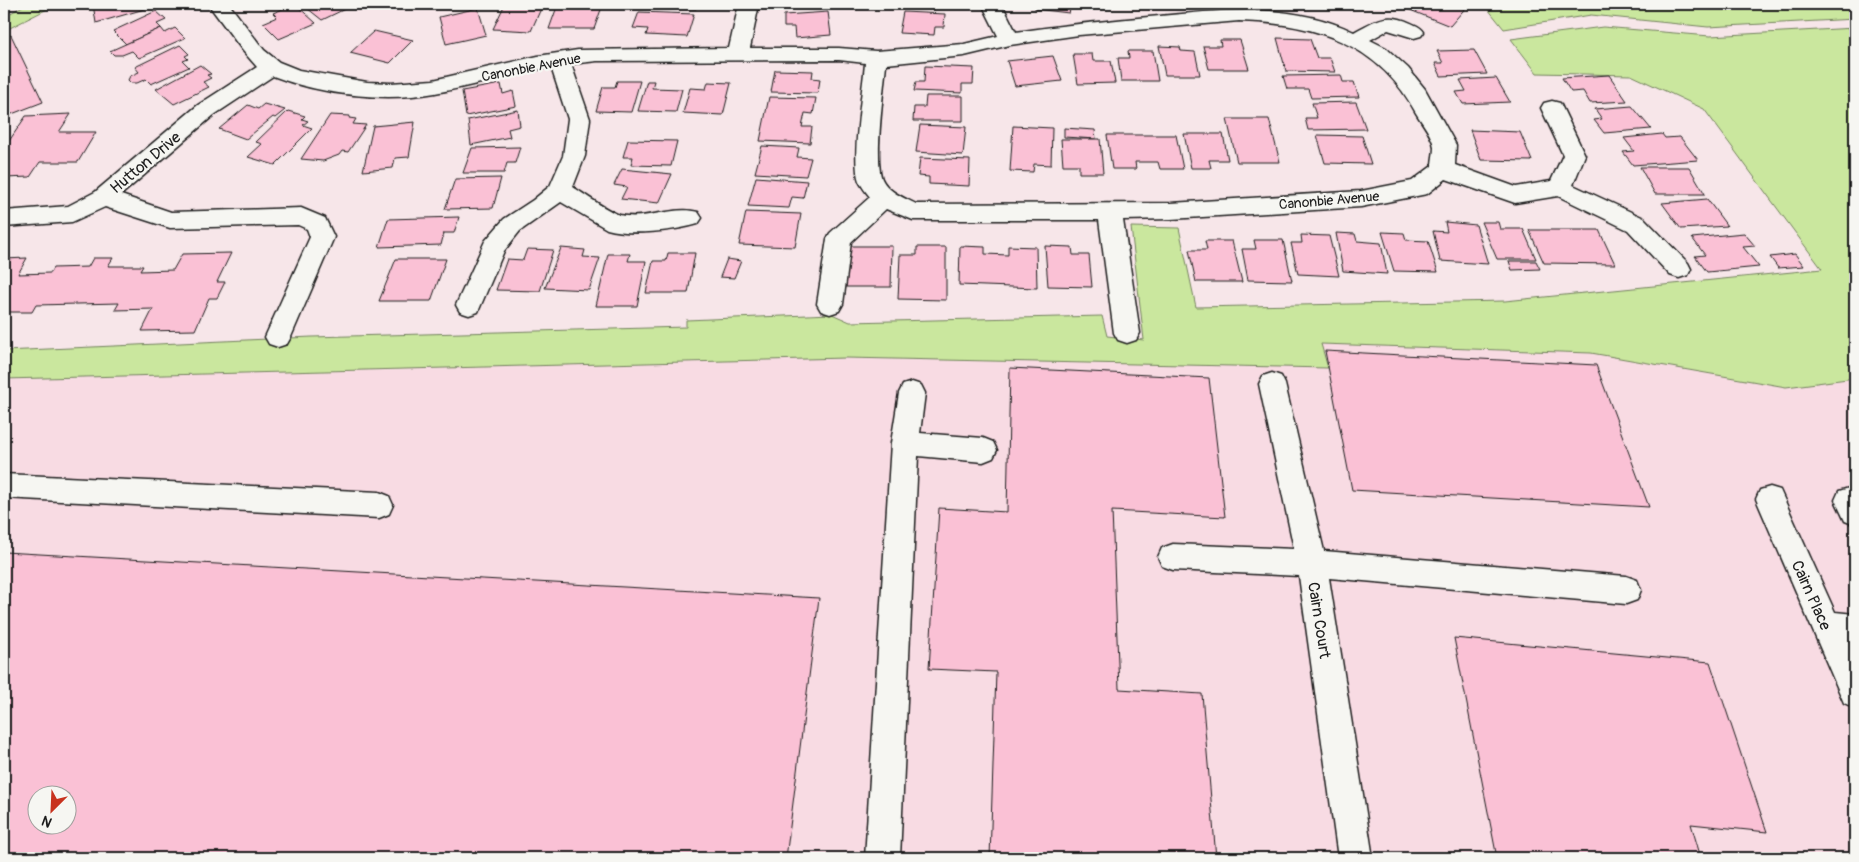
<svg xmlns="http://www.w3.org/2000/svg" width="1859" height="862" font-family="Pangolin,sans-serif">
	<style>
		.built { fill: #f8dbe3; fill-rule: evenodd }
		.green { fill: #cae79e; stroke: #73825d }
		.building { fill: #fac1d5; stroke: #1c1c1c; fill-rule: evenodd }
		.lines { fill: none; stroke-linecap: round; stroke-linejoin: round }
		.minor-casing { stroke: #1c1c1c; stroke-width: 3 }
		.minor { fill: #f6f6f2; fill-rule: evenodd }
		.labels { text-anchor: middle; stroke-width: 4.5; stroke-linejoin: round; paint-order: stroke }
		.far-street-label { font-size: 14px; fill: #1c1c1c; stroke: #f6f6f2 }
		.street-label { font-size: 16px; fill: #1c1c1c; stroke: #f6f6f2 }
	</style>
	<rect width="100%" height="100%" fill="#f7e6e9"/>
	<filter id="ink" filterUnits="userSpaceOnUse"><feTurbulence type="fractalNoise" baseFrequency=".02" numOctaves="2"/><feDisplacementMap in="SourceGraphic" scale="10" xChannelSelector="R" yChannelSelector="G"/><feConvolveMatrix kernelMatrix="1 2 1 2 8 2 1 2 1" color-interpolation-filters="sRGB"/></filter>
	<g filter="url(#ink)">
		<path class="built" d="M1320,344l271,9 195,34 69,-9v480h-1851v-479l842,-21 481,10zM38,794h30v30h-30z"/>
		<g class="green">
			<path d="M26,4h31l-53,27v-14z"/>
			<path d="M1484,4h371v15l-147,8 -117,-12 -87,14z"/>
			<path d="M1603,27l107,9 145,-8v350l-69,9 -195,-34 -270,-9 7,24 -482,-10 -842,21v-28l308,-14 374,-10v-7l146,-6 18,8 252,-6 5,20 37,4 -13,-113 48,1 17,79 309,-6 317,-32 -118,-160 -73,-34 -94,-2 -26,-34z"/>
		</g>
		<g class="building">
			<path d="M93,4h54l1,4 -52,15z"/>
			<path d="M295,4l21,19 -37,16 -16,-16 14,-6 -4,-4z"/>
			<path d="M302,4h47l2,2 -29,14z"/>
			<path d="M505,4h38l-12,27 -38,-2z"/>
			<path d="M558,4h45l-9,25h-45z"/>
			<path d="M653,4h45l-2,5 -45,-2z"/>
			<path d="M895,4h41l-1,5 -40,-1z"/>
			<path d="M1036,4h36l-3,9 -34,-4z"/>
			<path d="M1395,4h68l5,1 -18,21z"/>
			<path d="M478,8l8,27 -40,9 -7,-27z"/>
			<path d="M156,11l10,9 -9,4 4,4 -35,16 -13,-13z"/>
			<path d="M639,12l55,2 -7,23 -41,-2 2,-6 -15,-1z"/>
			<path d="M828,12l3,23 -36,3 -1,-11h-10v-12z"/>
			<path d="M903,12l42,2 -1,13h-9l-1,8 -35,-2z"/>
			<path d="M161,28l4,5 10,-5 10,10 -46,20 -7,-7 -10,4h-8l-4,-4z"/>
			<path d="M374,31l39,9 -23,23 -40,-10z"/>
			<path d="M11,35l32,67 -39,15v-79z"/>
			<path d="M1277,38l33,1 7,19h13l5,14 -49,-1z"/>
			<path d="M1220,40h20l9,29h-40l-6,-23h18z"/>
			<path d="M180,45l9,9 -4,2 3,3 -5,2 6,6 -38,17 -5,-5 -9,4h-6l-3,-3 2,-4 9,-4 -4,-5z"/>
			<path d="M1159,46l21,1 1,4 14,1 5,23h-35z"/>
			<path d="M1474,50l13,24 -46,2 -6,-13h8l-6,-12z"/>
			<path d="M1128,51h25l5,30h-37l-3,-23h11z"/>
			<path d="M1073,54h19l1,7h18l4,22 -37,1z"/>
			<path d="M1053,56l9,25 -47,5 -8,-25z"/>
			<path d="M200,65l11,9 -4,1 4,3 -8,4 6,5 -35,17 -18,-15z"/>
			<path d="M925,66l49,2 -1,16h-11v9l-48,-2 2,-9h8z"/>
			<path d="M775,70l38,1 -1,7 8,1 -2,14 -47,-1z"/>
			<path d="M1341,75l2,7h11l5,15 -48,1 -3,-9h-21l-4,-13z"/>
			<path d="M1609,75l18,26 -37,2 -7,-12 -12,1 -9,-14z"/>
			<path d="M1496,78l14,24 -47,2 -7,-12 10,-1 -6,-11z"/>
			<path d="M617,81h23l-9,31 -35,-1 7,-24h12z"/>
			<path d="M647,81h7l-2,7 30,1 -6,23 -38,-1z"/>
			<path d="M708,82l23,1 -8,32 -40,-2 7,-25 16,1z"/>
			<path d="M501,84l2,10 10,-3 3,15 -50,10 -4,-25z"/>
			<path d="M926,96h37v25h-50l1,-14h11z"/>
			<path d="M769,97l47,1 -3,16 -8,-1 -3,14h10l-2,16 -50,-2z"/>
			<path d="M1356,102l10,27 -58,1 -3,-12h12l-5,-15z"/>
			<path d="M264,104l21,6 -10,8 -2,-1 -27,22 -27,-10 29,-24 10,4z"/>
			<path d="M1632,106l19,23 -47,4 -10,-13 8,-1 -7,-10z"/>
			<path d="M518,110l2,16 -12,3 2,8 -39,8 -3,-25z"/>
			<path d="M288,111l17,5 -3,3 6,2 -5,4 9,3 -37,37 -27,-8 14,-13 -6,-2z"/>
			<path d="M71,114l-12,18h37l-18,30h-38l-10,15 -26,1v-37h5l17,-25z"/>
			<path d="M330,115l20,1 -1,2 7,1 -3,5 13,1 -18,27 -6,-1 -3,4 -16,6 -22,-2z"/>
			<path d="M1227,119h42l11,43h-43z"/>
			<path d="M415,122l-6,35 -14,1 -2,10 -30,3 10,-45z"/>
			<path d="M920,125l46,2 -3,28 -47,-3z"/>
			<path d="M1013,126l39,2 -1,37 -17,-1 -1,8 -23,-1z"/>
			<path d="M1064,128l31,2 1,9 -32,-2z"/>
			<path d="M1470,130l50,2 12,29 -51,-1z"/>
			<path d="M1184,134h39l5,26h-19l2,8h-20z"/>
			<path d="M1662,134l3,4 15,-1 18,23 -65,5 -10,-13 11,-1 -10,-13z"/>
			<path d="M1107,135h69l7,34h-23l-2,-7h-23l1,7h-24z"/>
			<path d="M1317,135l45,1 9,28 -46,-1z"/>
			<path d="M1061,139h39l3,34h-24v-8h-16z"/>
			<path d="M628,140l49,1 -6,25 -40,-1 2,-8h-10z"/>
			<path d="M762,146l37,2 -2,9 14,1 -5,18 -51,-3z"/>
			<path d="M520,147l-5,16h-8l-3,10h-41l9,-25z"/>
			<path d="M920,158l50,2 -1,26 -40,-2v-7l-11,-1z"/>
			<path d="M1640,167h49l16,27h-50z"/>
			<path d="M622,169l50,5 -13,29 -38,-4 6,-12 -13,-2z"/>
			<path d="M756,177l51,4 -4,17 -11,-1 -3,11 -41,-2z"/>
			<path d="M501,178l-8,30 -48,1 10,-30z"/>
			<path d="M1707,199l20,27 -46,3 -19,-26z"/>
			<path d="M746,212l55,2 -6,33 -56,-2z"/>
			<path d="M459,217l-5,16h-10l-3,12 -62,2 9,-28z"/>
			<path d="M1445,222l31,3 12,39 -48,-3 -7,-30 14,1z"/>
			<path d="M1481,222h17l2,7h23l13,30h-39z"/>
			<path d="M1529,230h70l16,34 -71,-1z"/>
			<path d="M1382,232l22,1 2,7 22,1 10,31 -44,-1z"/>
			<path d="M1336,233l19,1 2,7 24,2 6,31 -44,-3z"/>
			<path d="M1744,233l11,13 -12,1 16,20 -52,5 -12,-16 10,-1 -13,-17z"/>
			<path d="M1301,235l28,1 10,40 -41,-2 -7,-31h11z"/>
			<path d="M1254,240h29l9,41 -44,-1 -6,-31h14z"/>
			<path d="M1205,241h27l10,41h-46l-7,-32h18z"/>
			<path d="M846,246h46l-1,41h-47z"/>
			<path d="M960,246l25,1v7l23,1v-9l28,1 1,41 -78,-3z"/>
			<path d="M1045,246l27,1 1,8h16l3,32 -44,-1z"/>
			<path d="M917,247h29v53l-48,-1 2,-44h17z"/>
			<path d="M561,248l24,2 -2,7 17,1 -11,32 -44,-2z"/>
			<path d="M527,249l26,1 -13,41 -44,-1 11,-31 16,1z"/>
			<path d="M231,253l-14,29h8l-8,16h-8l-14,32 -53,1 11,-22 -38,1 4,-7 -83,2 -4,7h-28v-53l23,-1 -9,16 32,-1 3,-5 35,-1 5,-9h20l-5,8h35l-3,5 33,-1 9,-16z"/>
			<path d="M668,253h27l-7,40h-42l7,-32h13z"/>
			<path d="M608,254h22l-2,7h18l-9,45h-41z"/>
			<path d="M1795,254l9,12 -26,2 -8,-11z"/>
			<path d="M396,259h50l-15,42h-52z"/>
			<path d="M727,259l14,2 -7,17 -14,-1z"/>
			<path d="M1509,261h27l4,8 -28,1z"/>
			<path d="M1325,351l271,14 53,142 -297,-17z"/>
			<path d="M1010,368l199,10 16,139 -113,-6 7,178 83,5 14,164h-226l6,-186 -67,-3 10,-161 68,4z"/>
			<path d="M4,552l815,46 -33,260h-782zM38,794h30v30h-30z"/>
			<path d="M1454,638l256,24 57,170 -76,-8 10,34h-204z"/>
		</g>
		<g class="lines">
			<defs>
				<g id="minor">
					<path d="M208,4h21l35,46 15,12 20,8 68,12 24,1 42,-3 105,-24 40,-6 151,-2 10,-44h20l-9,44h89l37,3 88,-7 34,-8 -16,-32h20l14,28c48,-7 96,-12 144,-16 66,-6 132,-14 194,16 22,-12 32,-20 57,-9 6,3 10,4 13,9l-3,4 -7,2 -26,-8 -18,10 16,8 22,20 17,21 31,56 -1,20 61,22 35,-6 12,-26 -22,-47 3,-5 8,-2 8,2 25,52 -12,30 71,33 44,45 3,6 -3,6 -9,3 -9,-3 -42,-45 -70,-34 -43,7 -69,-24 -19,15 -66,13 -190,12 -48,1 17,113 -4,7 -9,3 -9,-3 -4,-7 -15,-113h-186l-27,-11 -35,33 -8,62 -4,7 -9,3 -9,-3 -4,-7 10,-65 3,-6 40,-36c-4,-5 -8,-10 -11,-16 -8,-22 4,-92 6,-118l-26,-3 -242,1 -26,3 19,55 -5,37 -12,31c11,7 36,25 47,28 26,6 53,-10 78,-3l4,6 -4,6c-24,7 -67,12 -91,5l-46,-27 -41,29 -16,20 -26,61 -9,3 -9,-3 -4,-7 29,-64 19,-22 29,-19 17,-14 13,-30 5,-37 -17,-52c-39,7 -77,19 -116,26 -51,9 -113,2 -162,-17l-59,39 -93,80 50,17 130,-4 24,10 9,19 -43,100 -4,7 -9,3 -9,-3 -4,-7 45,-100 -3,-8 -9,-4 -128,3 -65,-21 -33,15 -68,5v-16l64,-5 27,-14 103,-87 59,-38 -14,-16zM1239,21c75,2 140,22 177,92 5,9 17,23 18,34 0,6 -2,13 -2,19l-20,15 -51,10 -190,12 -255,1c-11,-6 -28,-12 -34,-25 -8,-19 2,-91 4,-115l78,-8 46,-11 69,-10z"/>
					<path d="M1272,373l9,3 4,8 39,167 302,25 11,4 4,10 -4,10 -11,4 -297,-26 44,280h-35l-39,-282 -126,-6 -11,-4 -4,-9 4,-9 11,-4 121,5 -35,-165 4,-8z"/>
					<path d="M912,382l9,3 4,8 -5,40 63,5 10,4 4,8 -4,8 -10,4 -65,-6 -18,402h-35l26,-415 8,-50 4,-8z"/>
					<path d="M4,474l375,18 10,4 4,9 -4,9 -10,4 -375,-20z"/>
					<path d="M1770,487l10,3 55,122 20,2v28h-6l6,14v52l-11,-5 -88,-204 4,-9z"/>
					<path d="M1849,488l6,2v35l-10,-4 -10,-21 4,-9z"/>
				</g>
			</defs>
			<use href="#minor" class="minor-casing"/>
			<use href="#minor" class="minor"/>
		</g>
	</g>
	<g class="labels">
		<g class="far-street-label">
			<text transform="translate(531 67) rotate(-11)" y="5">Canonbie Avenue</text>
			<text transform="translate(1329 200) rotate(-5)" y="5">Canonbie Avenue</text>
		</g>
		<g class="street-label">
			<text transform="translate(145 162) rotate(-40)" y="6">Hutton Drive</text>
			<text transform="translate(1812 595) rotate(66)" y="6">Cairn Place</text>
			<text transform="translate(1320 620) rotate(81)" y="6">Cairn Court</text>
		</g>
	</g>
	<rect width="1859" height="862" fill="none" stroke="#f6f6f2" stroke-width="20"/>
	<rect x="10" y="10" width="1839" height="842" fill="none" stroke="#1c1c1c" stroke-width="2" filter="url(#ink)"/>
	<g transform="translate(52 810) rotate(204)"><circle r="24" fill="#f6f6f2" stroke="#9f9f9c"/>
	<path d="M0-4L9 19L0 12L-9 19Z" fill="#c8321e"/>
	<text y="-8" font-size="14" font-weight="bold" text-anchor="middle" fill="#1c1c1c">N</text>
	</g>
</svg>
